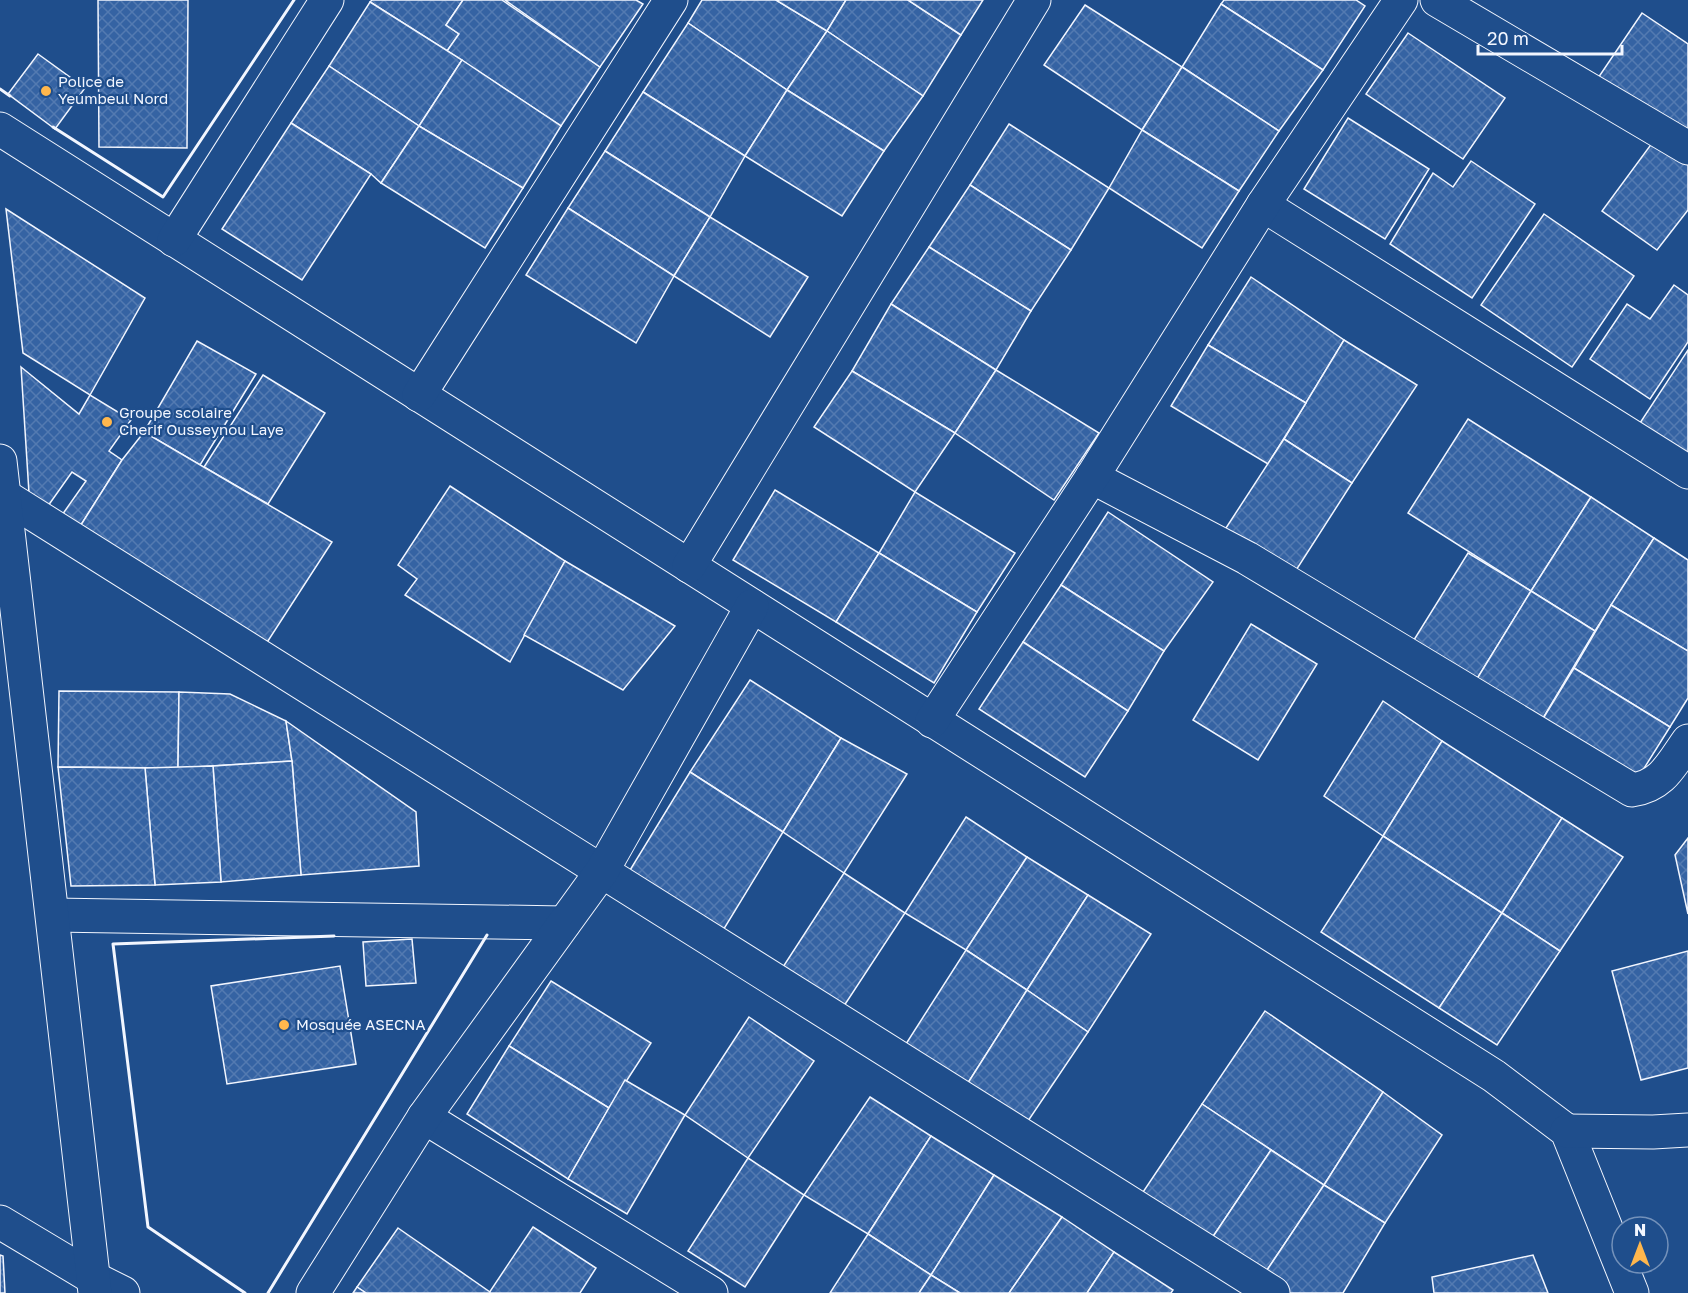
<svg xmlns="http://www.w3.org/2000/svg" width="1688" height="1293" font-family="'Golos Text',sans-serif">
	<style>
		.building { fill: url(#building-cross-hatch); stroke: #f2f6ff; stroke-width: 1.5 }
		.lines { fill: none; stroke-linecap: round; stroke-linejoin: round }
		.minor-casing { stroke: #f2f6ff; stroke-width: 35 }
		.major-casing { stroke: #f2f6ff; stroke-width: 35 }
		.minor { stroke: #1f4e8c; stroke-width: 33 }
		.major { stroke: #1f4e8c; stroke-width: 33 }
		.wall { stroke: #f2f6ff; stroke-width: 3 }
		.poi-dot { fill: #ffb74d; stroke: #1f4e8c; stroke-width: 2 }
		.labels { text-anchor: middle; stroke-width: 4.5; stroke-linejoin: round; paint-order: stroke }
		.poi-label { font-size: 15px; fill: #f2f6ff; stroke: #1f4e8c; text-anchor: start }
	</style>
	<defs>
		<pattern id="building-cross-hatch" width="8" height="8" patternUnits="userSpaceOnUse" patternTransform="scale(1.5)"><rect width="8" height="8" fill="#3563a3"/><path d="M0 0l8 8M0 8l8-8" fill="none" stroke="#537ab1"/></pattern>
	</defs>
	<rect width="100%" height="100%" fill="#1f4e8c"/>
	<g class="building">
		<path d="M98,0h90l-1,148 -88,-1z"/>
		<path d="M372,0h91l-17,25 13,9 -12,17 -77,-49z"/>
		<path d="M463,0h39l98,67 -39,59 -114,-75 12,-17 -13,-9z"/>
		<path d="M505,0h131l7,4 -43,63z"/>
		<path d="M702,0h74l51,31 -40,59 -99,-67z"/>
		<path d="M776,0h70l-19,31z"/>
		<path d="M846,0h62l53,35 -38,61 -96,-65z"/>
		<path d="M908,0h75l-22,35z"/>
		<path d="M1224,0h132l9,6 -42,64 -102,-66z"/>
		<path d="M370,2l92,58 -43,66 -90,-60z"/>
		<path d="M1221,4l102,66 -44,61 -97,-64z"/>
		<path d="M1085,5l97,62 -40,63 -98,-65z"/>
		<path d="M1642,13l46,31v95l-90,-61z"/>
		<path d="M688,23l99,67 -42,66 -102,-64z"/>
		<path d="M827,31l96,65 -39,55 -97,-61z"/>
		<path d="M1408,33l97,65 -42,61 -97,-65z"/>
		<path d="M38,54l47,34 -30,41 -47,-35z"/>
		<path d="M462,60l99,66 -38,62 -104,-62z"/>
		<path d="M329,66l90,60 -38,57 -10,-9 -80,-51z"/>
		<path d="M1182,67l97,64 -40,60 -97,-61z"/>
		<path d="M787,90l97,61 -42,65 -97,-60z"/>
		<path d="M643,92l102,64 -35,61 -105,-66z"/>
		<path d="M1348,118l81,51 -44,70 -81,-50z"/>
		<path d="M291,123l80,51 -69,106 -80,-51z"/>
		<path d="M1009,124l100,64 -38,62 -101,-65z"/>
		<path d="M419,126l104,62 -38,60 -104,-65z"/>
		<path d="M1142,130l97,61 -37,57 -93,-60z"/>
		<path d="M1658,135l30,25v50l-31,40 -55,-39z"/>
		<path d="M605,151l105,66 -36,59 -106,-68z"/>
		<path d="M1471,161l64,43 -63,94 -82,-54 43,-71 20,14z"/>
		<path d="M970,185l101,65 -40,61 -102,-64z"/>
		<path d="M568,208l106,68 -38,67 -110,-68z"/>
		<path d="M6,209l139,89 -55,97 -67,-42z"/>
		<path d="M1544,214l90,62 -62,91 -91,-62z"/>
		<path d="M710,217l98,60 -38,60 -96,-61z"/>
		<path d="M929,247l102,64 -35,59 -105,-66z"/>
		<path d="M1251,277l93,63 -38,63 -98,-58z"/>
		<path d="M1674,285l14,10v47l-38,57 -60,-40 37,-55 23,15z"/>
		<path d="M891,304l105,66 -41,63 -103,-62z"/>
		<path d="M1344,340l73,45 -65,98 -68,-44z"/>
		<path d="M197,341l59,33 -56,91 -56,-33z"/>
		<path d="M1208,345l98,58 -38,61 -97,-58z"/>
		<path d="M1688,350v109l-50,-33z"/>
		<path d="M21,367l58,47 11,-19 41,25 -22,31 13,9 -43,68 -17,-13 24,-34 -14,-9 -24,34 -19,-13z"/>
		<path d="M996,370l103,63 -45,67 -99,-67z"/>
		<path d="M852,371l103,62 -40,59 -101,-65z"/>
		<path d="M263,375l62,38 -57,91 -64,-37z"/>
		<path d="M1468,419l123,78 -60,94 -123,-78z"/>
		<path d="M144,432l188,110 -66,102 -187,-116 43,-68z"/>
		<path d="M1284,439l68,44 -59,92 -69,-44z"/>
		<path d="M450,486l115,75 -55,101 -105,-67 12,-16 -19,-14z"/>
		<path d="M775,490l104,63 -43,69 -103,-62z"/>
		<path d="M915,492l100,61 -38,59 -98,-59z"/>
		<path d="M1591,497l63,41 -59,93 -64,-40z"/>
		<path d="M1108,512l105,70 -49,69 -103,-66z"/>
		<path d="M1654,538l34,22v91l-77,-46z"/>
		<path d="M879,553l98,59 -43,71 -98,-61z"/>
		<path d="M1468,553l63,38 -56,91 -63,-39z"/>
		<path d="M565,561l110,65 -52,64 -99,-55z"/>
		<path d="M1061,585l103,66 -36,60 -105,-69z"/>
		<path d="M1531,591l64,40 -59,99 -61,-48z"/>
		<path d="M1611,605l77,46v47l-18,29 -96,-59z"/>
		<path d="M1251,624l66,40 -59,96 -65,-40z"/>
		<path d="M1023,642l105,69 -43,66 -106,-68z"/>
		<path d="M1574,668l96,59 -39,62 -95,-59z"/>
		<path d="M750,680l91,58 -58,94 -93,-60z"/>
		<path d="M59,691l120,1 -1,76 -120,-1z"/>
		<path d="M179,692l51,2 56,27 6,40 -114,7z"/>
		<path d="M1383,701l59,40 -59,95 -59,-40z"/>
		<path d="M286,721l130,91 3,54 -118,9 -9,-114z"/>
		<path d="M841,738l66,36 -63,99 -61,-41z"/>
		<path d="M1442,741l120,77 -60,95 -119,-77z"/>
		<path d="M292,761l9,114 -80,7 -8,-116z"/>
		<path d="M213,766l8,116 -66,3 -10,-117z"/>
		<path d="M58,767l87,1 10,117 -84,1z"/>
		<path d="M690,772l93,60 -61,100 -95,-57z"/>
		<path d="M966,817l61,40 -61,93 -61,-37z"/>
		<path d="M1562,818l61,39 -63,94 -58,-38z"/>
		<path d="M1383,836l119,77 -63,95 -118,-76z"/>
		<path d="M1688,838v76l-13,-59z"/>
		<path d="M1027,857l61,38 -61,95 -61,-40z"/>
		<path d="M844,873l61,40 -63,96 -61,-39z"/>
		<path d="M1088,895l63,39 -63,98 -61,-42z"/>
		<path d="M1502,913l58,38 -63,94 -58,-37z"/>
		<path d="M412,939l4,44 -50,3 -3,-44z"/>
		<path d="M966,950l61,40 -61,96 -62,-39z"/>
		<path d="M1688,951v117l-47,12 -29,-109z"/>
		<path d="M340,966l16,98 -129,20 -16,-98z"/>
		<path d="M551,981l100,62 -42,65 -100,-62z"/>
		<path d="M1027,990l61,42 -62,92 -60,-38z"/>
		<path d="M1265,1011l118,81 -59,93 -122,-81z"/>
		<path d="M749,1017l65,44 -66,97 -63,-43z"/>
		<path d="M509,1046l100,62 -41,71 -101,-65z"/>
		<path d="M625,1080l60,35 -58,99 -59,-35z"/>
		<path d="M1383,1092l59,43 -57,88 -61,-38z"/>
		<path d="M870,1097l61,39 -63,98 -64,-39z"/>
		<path d="M1202,1104l69,46 -65,97 -69,-46z"/>
		<path d="M931,1136l63,39 -63,100 -63,-41z"/>
		<path d="M1271,1150l53,35 -65,97 -53,-35z"/>
		<path d="M748,1158l56,37 -59,92 -57,-36z"/>
		<path d="M994,1175l68,42 -53,76h-49l-29,-18z"/>
		<path d="M1324,1185l61,38 -42,70h-67l-17,-11z"/>
		<path d="M1062,1217l52,35 -27,41h-78z"/>
		<path d="M533,1227l63,41 -16,25h-91z"/>
		<path d="M398,1228l92,64 -1,1h-123l-9,-6z"/>
		<path d="M868,1234l63,41 -12,18h-89z"/>
		<path d="M1114,1252l59,38 -2,3h-84z"/>
		<path d="M0,1255l3,1 2,37h-5z"/>
		<path d="M1533,1255l15,38h-114l-2,-16z"/>
		<path d="M931,1275l29,18h-41z"/>
		<path d="M357,1287l9,6h-13z"/>
	</g>
	<g class="lines">
		<defs>
			<g id="minor">
				<path d="M1437,0l251,148"/>
				<path d="M0,129l1494,947 73,55 65,162"/>
				<path d="M1263,205l425,267"/>
				<path d="M174,240l153,-240"/>
				<path d="M419,395l252,-395"/>
				<path d="M1092,477l155,81 385,232c30,-4 39,-25 56,-49"/>
				<path d="M3,495l1270,798"/>
				<path d="M689,566l345,-566"/>
				<path d="M932,721l160,-244 171,-272 138,-205"/>
				<path d="M53,915l511,8"/>
				<path d="M424,1117l287,176"/>
				<path d="M1567,1131l86,1 35,-2"/>
				<path d="M0,1222l95,57 28,14"/>
				<path d="M313,1293l111,-176 178,-246 150,-265"/>
			</g>
			<path id="major" d="M0,461l95,832"/>
		</defs>
		<use href="#minor" class="minor-casing"/>
		<use href="#major" class="major-casing"/>
		<use href="#minor" class="minor"/>
		<use href="#major" class="major"/>
		<g class="wall">
			<path d="M0,89l10,7"/>
			<path d="M53,127l110,70 131,-197"/>
			<path d="M245,1293l-97,-66 -35,-283 221,-8"/>
			<path d="M268,1293l219,-358"/>
		</g>
	</g>
	<g class="poi-dot">
		<circle cx="46" cy="91" r="6"/>
		<circle cx="107" cy="422" r="6"/>
		<circle cx="284" cy="1025" r="6"/>
	</g>
	<g class="labels">
		<g class="poi-label">
			<text x="58" y="87">Police de<tspan x="58" dy="17">Yeumbeul Nord</tspan></text>
			<text x="119" y="418">Groupe scolaire<tspan x="119" dy="17">Cherif Ousseynou Laye</tspan></text>
			<text x="296" y="1030">Mosquée ASECNA</text>
		</g>
	</g>
	<g transform="translate(1640 1245)"><circle r="28" fill="#1f4e8c" stroke="#7391ba" stroke-width="1.5"/>
	<path d="M0-4.5L10 22L0 15L-10 22Z" fill="#ffb74d"/>
	<text y="-9" font-size="16" font-weight="bold" text-anchor="middle" fill="#f2f6ff">N</text>
	</g>
	<path d="M1478 45v9h144v-9" fill="none" stroke="#f2f6ff" stroke-width="3"/>
	<text x="1487" y="45" font-size="18" fill="#f2f6ff" stroke="#1f4e8c" stroke-width="4.5" paint-order="stroke">20 m</text>
</svg>
